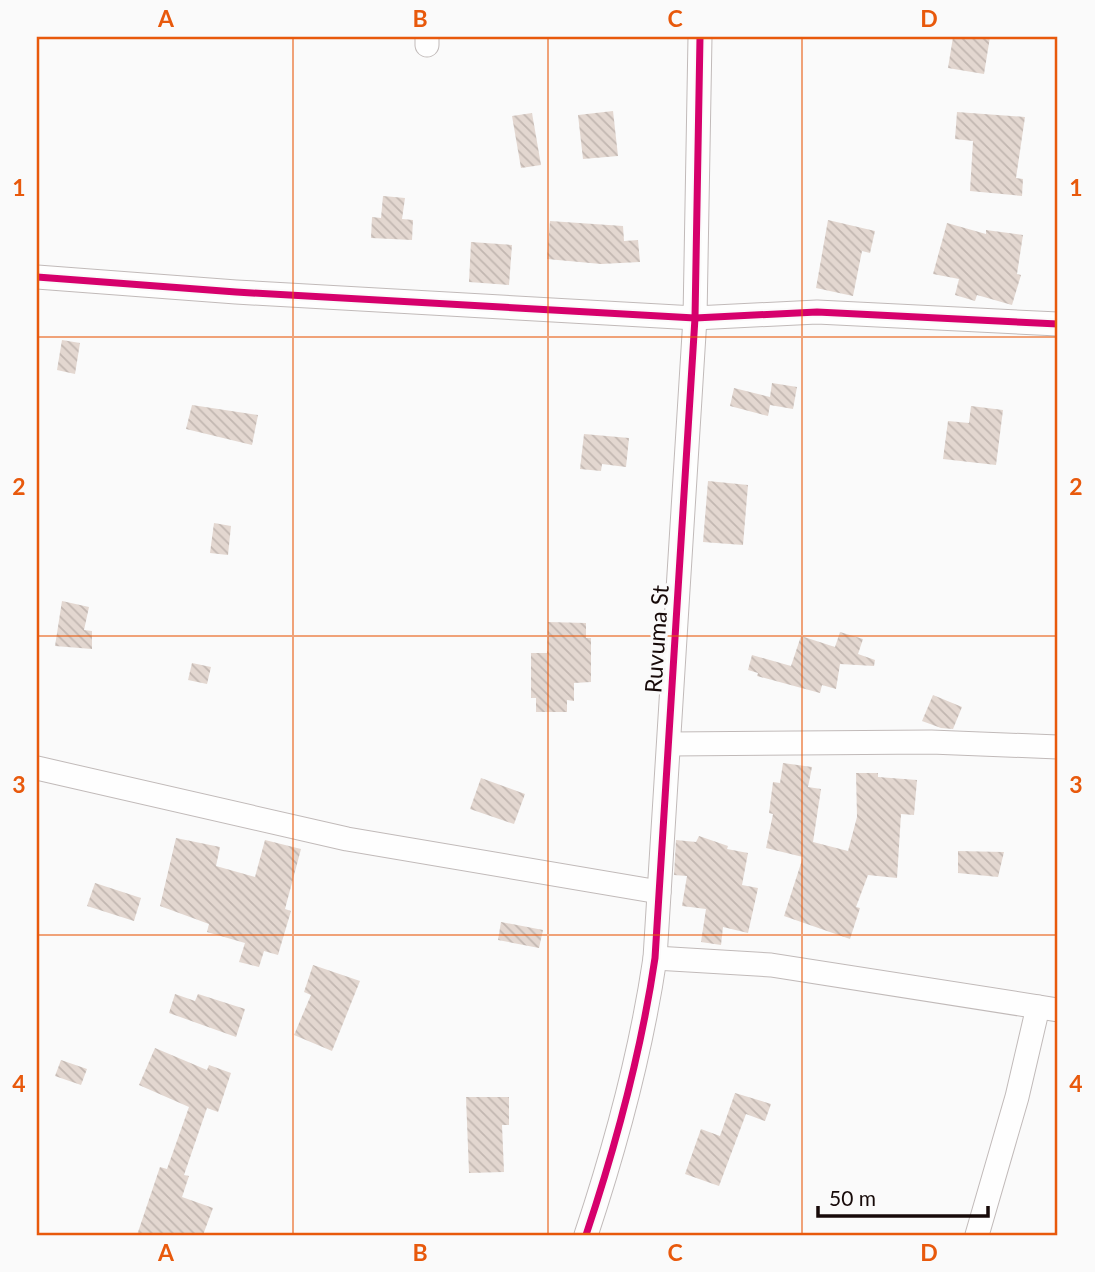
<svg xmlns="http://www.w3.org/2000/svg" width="1095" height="1272" font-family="Lato,sans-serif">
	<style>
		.building { fill: url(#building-back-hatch) }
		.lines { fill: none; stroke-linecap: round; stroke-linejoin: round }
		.minor-casing { stroke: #c1bab9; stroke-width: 25 }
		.minor { stroke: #fefefe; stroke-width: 23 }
		.cycleway-casing { stroke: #fafafa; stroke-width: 11 }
		.cycleway { stroke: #d6006c; stroke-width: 7 }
		.grid { fill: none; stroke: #e8590c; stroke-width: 2; stroke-opacity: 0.55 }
		.labels { text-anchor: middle; stroke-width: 6; stroke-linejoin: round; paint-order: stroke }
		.street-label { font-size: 23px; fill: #170a09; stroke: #fafafa }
		.neatline { fill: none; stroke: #e8590c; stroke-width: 2.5 }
		.grid-label { font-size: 23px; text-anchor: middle; font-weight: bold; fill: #e8590c }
	</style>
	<defs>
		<pattern id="building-back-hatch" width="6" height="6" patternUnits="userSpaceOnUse" patternTransform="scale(1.75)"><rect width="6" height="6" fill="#e3d7d0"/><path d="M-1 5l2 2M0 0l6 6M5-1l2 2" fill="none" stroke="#c2b7b1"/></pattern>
	</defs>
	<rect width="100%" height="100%" fill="#fafafa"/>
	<g class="building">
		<path d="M953,37h37l-6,37 -36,-6z"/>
		<path d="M613,111l5,45 -35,3 -5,-44z"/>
		<path d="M957,112l68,5 -9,61 7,1 -1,17 -52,-5 3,-50 -18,-2z"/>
		<path d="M532,113l9,52 -20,3 -9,-52z"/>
		<path d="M383,196l22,2 -3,21 11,1 -1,20 -41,-2 1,-21 9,1z"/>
		<path d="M828,220l47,11 -5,22 -8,-2 -9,45 -37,-8z"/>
		<path d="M550,221l73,5 1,15 14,-1 2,22 -39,2 -54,-5z"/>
		<path d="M947,223l39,11v-4l37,5 -6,39 4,1 -9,30 -35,-10 -2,6 -20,-6 4,-16 -26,-5z"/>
		<path d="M471,242l41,3 -3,40 -40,-3z"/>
		<path d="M62,340l18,3 -5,31 -18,-4z"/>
		<path d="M772,383l25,4 -4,22 -23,-4 -2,11 -38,-10 4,-18 36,9z"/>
		<path d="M192,405l66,10 -6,30 -66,-16z"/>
		<path d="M971,406l32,4 -7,55 -53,-6 5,-38 21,2z"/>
		<path d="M584,434l45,4 -3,29 -24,-3 -1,7 -21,-2z"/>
		<path d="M708,481l40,4 -5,60 -40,-3z"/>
		<path d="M214,523l17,3 -3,29 -18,-2z"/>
		<path d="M62,601l27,6 -5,23 8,1v18l-37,-3z"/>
		<path d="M548,622l38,1v15h5v44l-17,1v18l-7,-1v12h-31v-14h-5v-45h16z"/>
		<path d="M840,632l23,7 -5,15 17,6 -1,6 -34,-2 -4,25 -14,-4 -2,8 -63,-17 1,-3 -10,-3 4,-15 39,11 10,-30 34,11z"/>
		<path d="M192,663l19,4 -4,17 -19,-4z"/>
		<path d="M933,695l29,12 -9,22 -12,-1 -19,-7z"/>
		<path d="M783,763l29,4 -4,20 13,2 -8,53 35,9 9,-34 -1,-44h22v4l39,3 -3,35 -13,-1 -4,64 -29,-3 -12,32 4,1 -10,31 -66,-23 19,-59 -37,-9 7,-34 -4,-1 4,-31 7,1z"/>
		<path d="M481,778l44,16 -11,30 -44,-15z"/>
		<path d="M699,836l29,10 -1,3 21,4 -6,32 16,3 -10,45 -25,-6 -2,18 -20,-3 5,-33 -24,-3 5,-30 -13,-1 2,-35 20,2z"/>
		<path d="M176,838l44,9 -4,19 39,11 10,-37 36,9 -16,60 6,2 -13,44 -14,-4 -5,16 -20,-5 6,-19 -38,-11 2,-8 -49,-18z"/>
		<path d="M958,851l46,1 -6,25 -40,-4z"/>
		<path d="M95,883l46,15 -7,23 -47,-15z"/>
		<path d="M501,922l42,8 -4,18 -41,-8z"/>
		<path d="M313,965l47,16 -28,70 -38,-16 17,-40 -7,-3z"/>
		<path d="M175,994l20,7 3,-7 47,15 -9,28 -67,-24z"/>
		<path d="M155,1048l52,22 2,-5 22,8 -13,39 -11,-4 -23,67 5,1 -7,21 31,11 -10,27h-66l23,-68 7,2 22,-62 -50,-22z"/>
		<path d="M61,1060l26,9 -6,16 -26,-9z"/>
		<path d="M735,1093l36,11 -6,17 -19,-7 -27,72 -34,-12 16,-45 19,7z"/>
		<path d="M466,1097h43v28h-7l2,47 -35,1z"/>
	</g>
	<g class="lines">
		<defs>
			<g id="minor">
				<path d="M427,45v-8"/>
				<path d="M37,277l199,15 459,26 122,-6 241,12"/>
				<path d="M670,744l261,-2 127,5"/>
				<path d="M37,768l310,71 312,53"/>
				<path d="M655,958l116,7 287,45"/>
				<path d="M586,1235c30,-90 55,-182 69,-277l40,-640 5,-281"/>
				<path d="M977,1235l40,-138 21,-90"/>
			</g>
		</defs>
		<use href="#minor" class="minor-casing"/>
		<use href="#minor" class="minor"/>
		<defs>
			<g id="cycleway">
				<path d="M37,277l199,15 459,26 122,-6 241,12"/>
				<path d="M586,1235c30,-90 55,-182 69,-277l40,-640 5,-281"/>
			</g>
		</defs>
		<use href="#cycleway" class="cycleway-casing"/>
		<use href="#cycleway" class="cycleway"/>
	</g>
	<path class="grid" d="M293,37v1198M548,37v1198M802,37v1198M37,337h1021M37,636h1021M37,935h1021"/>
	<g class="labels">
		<g class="street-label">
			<text transform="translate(657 639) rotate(-86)" y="8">Ruvuma St</text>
		</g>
	</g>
	<rect width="1095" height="1272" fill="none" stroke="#fafafa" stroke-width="77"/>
	<path d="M818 1206v10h170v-10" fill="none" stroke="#170a09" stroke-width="3.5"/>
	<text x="829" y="1206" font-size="21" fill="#170a09" stroke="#fafafa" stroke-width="5" paint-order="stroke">50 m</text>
	<rect x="38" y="38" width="1018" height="1196" class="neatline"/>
	<g class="grid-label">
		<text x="166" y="27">A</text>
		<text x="420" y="27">B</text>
		<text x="675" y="27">C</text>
		<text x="929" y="27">D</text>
		<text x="19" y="196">1</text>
		<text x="1076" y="196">1</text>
		<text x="19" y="495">2</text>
		<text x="1076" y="495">2</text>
		<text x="19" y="793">3</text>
		<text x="1076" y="793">3</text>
		<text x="19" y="1092">4</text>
		<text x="1076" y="1092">4</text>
		<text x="166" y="1261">A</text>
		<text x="420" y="1261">B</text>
		<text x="675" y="1261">C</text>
		<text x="929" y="1261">D</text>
	</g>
</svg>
